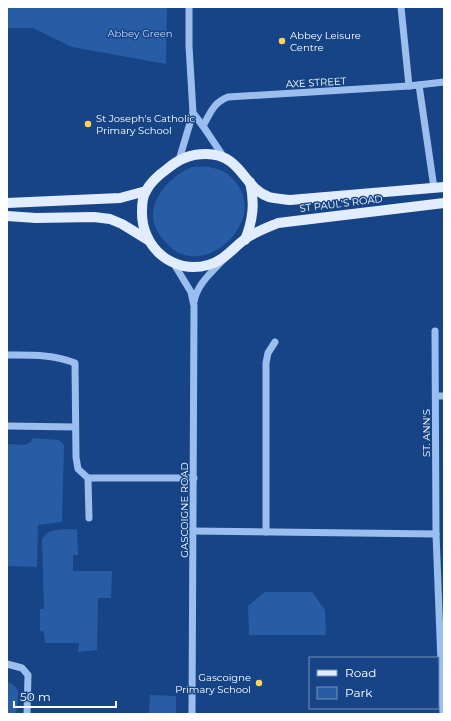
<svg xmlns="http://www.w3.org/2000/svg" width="451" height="721" font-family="Montserrat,sans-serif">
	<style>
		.green { fill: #285da5 }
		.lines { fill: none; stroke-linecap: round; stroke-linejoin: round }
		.minor { stroke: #9bbeee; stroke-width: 7 }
		.major { stroke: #e2ecff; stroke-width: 10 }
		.poi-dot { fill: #ffd358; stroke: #164486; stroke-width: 1.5 }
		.labels { text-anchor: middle; stroke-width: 3; stroke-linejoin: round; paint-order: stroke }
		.park-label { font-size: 10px; fill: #c1d9fa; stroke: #164486 }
		.poi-label { font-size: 10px; fill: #fff; stroke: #164486; text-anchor: start }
		.street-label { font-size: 10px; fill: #fff; stroke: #164486 }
	</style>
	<rect width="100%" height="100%" fill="#164486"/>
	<g class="green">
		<path d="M7,7h160l-1,57 -94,-17 -39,-19h-26z"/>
		<path d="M192,167c9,-1 17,-1 25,2 20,6 34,31 25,51 -11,30 -50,51 -75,24 -5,-6 -11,-13 -13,-21 -6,-24 18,-48 38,-56z"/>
		<path d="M32,438l27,2 5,5 -2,77 -24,3 -1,42 -30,-1v-122l18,1 6,-3z"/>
		<path d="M77,529l1,26h-5v16h39l-1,27h-13l-1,52 -19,2 1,-9h-34l-1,-11 -4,-1v-22h4l-2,-70c7,-12 23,-9 35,-10z"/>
		<path d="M265,592h47l13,18 1,25h-77l-1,-29z"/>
		<path d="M7,682c17,5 10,18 9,32h-9z"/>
		<path d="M150,695l26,1v18h-27z"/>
	</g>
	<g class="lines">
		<g class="minor">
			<path d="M401,7l8,79"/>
			<path d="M419,85l15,103"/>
			<path d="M193,113l10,13 20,30"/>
			<path d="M203,126c8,-14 10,-23 25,-29l181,-11 35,-4"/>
			<path d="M179,160l14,-47 -4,-67v-39"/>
			<path d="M174,264l17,28 3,14 -2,408"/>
			<path d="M194,302c3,-18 18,-30 29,-42"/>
			<path d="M435,331l1,203 7,180"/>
			<path d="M7,355c23,0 46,-1 68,8l1,94 2,12 10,9h106"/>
			<path d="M436,396h8"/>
			<path d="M7,426l68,1"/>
			<path d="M88,478l1,40"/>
			<path d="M193,531l243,3"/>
			<path d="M266,532v-169l2,-10 7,-11"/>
			<path d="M7,664l15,4 6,7 -1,39"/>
		</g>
		<g class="major">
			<path d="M444,187l-154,13c-6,-1 -14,-1 -21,-3 -26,-9 -27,-43 -63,-43 -16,0 -27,5 -39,15 -7,5 -17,14 -21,22 -3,5 -4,14 -4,20 -1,36 31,64 66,54 16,-4 25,-17 37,-26 10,-7 21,-11 33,-16l166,-20"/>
			<path d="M7,203l113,-5 26,-7"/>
			<path d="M7,216l29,2 58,-1 16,2 12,5 26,16"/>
			<path d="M245,240c8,-20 10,-37 5,-58"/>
		</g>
	</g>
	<g class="poi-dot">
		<circle cx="282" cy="41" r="4"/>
		<circle cx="88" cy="124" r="4"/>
		<circle cx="259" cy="683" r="4"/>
	</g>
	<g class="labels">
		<g class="park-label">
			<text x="140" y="37">Abbey Green</text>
		</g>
		<g class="poi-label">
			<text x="290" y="39">Abbey Leisure<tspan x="290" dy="12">Centre</tspan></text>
			<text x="96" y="122">St Joseph's Catholic<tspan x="96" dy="12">Primary School</tspan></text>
			<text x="251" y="681" text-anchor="end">Gascoigne<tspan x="251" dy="12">Primary School</tspan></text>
		</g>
		<g class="street-label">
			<text transform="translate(316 82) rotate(-3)" y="4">AXE STREET</text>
			<text transform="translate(341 203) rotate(-7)" y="4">ST PAUL'S ROAD</text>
			<text transform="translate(426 433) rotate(-90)" y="4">ST. ANN'S</text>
			<text transform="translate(184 510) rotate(-90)" y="4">GASCOIGNE ROAD</text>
		</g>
	</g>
	<rect width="451" height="721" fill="none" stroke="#ffffff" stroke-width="16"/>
	<rect x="309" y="657" width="130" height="52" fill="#164486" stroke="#738fb6"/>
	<rect x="317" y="670" width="20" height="6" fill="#e2ecff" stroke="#738fb6"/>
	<text x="345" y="677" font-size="12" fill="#ffffff">Road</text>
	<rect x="317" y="687" width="20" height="12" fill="#285da5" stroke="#738fb6"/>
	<text x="345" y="697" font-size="12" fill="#ffffff">Park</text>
	<path d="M14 701v6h102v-6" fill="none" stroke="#ffffff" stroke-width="2"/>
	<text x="20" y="701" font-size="12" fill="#ffffff" stroke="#164486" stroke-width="3" paint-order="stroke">50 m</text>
</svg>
